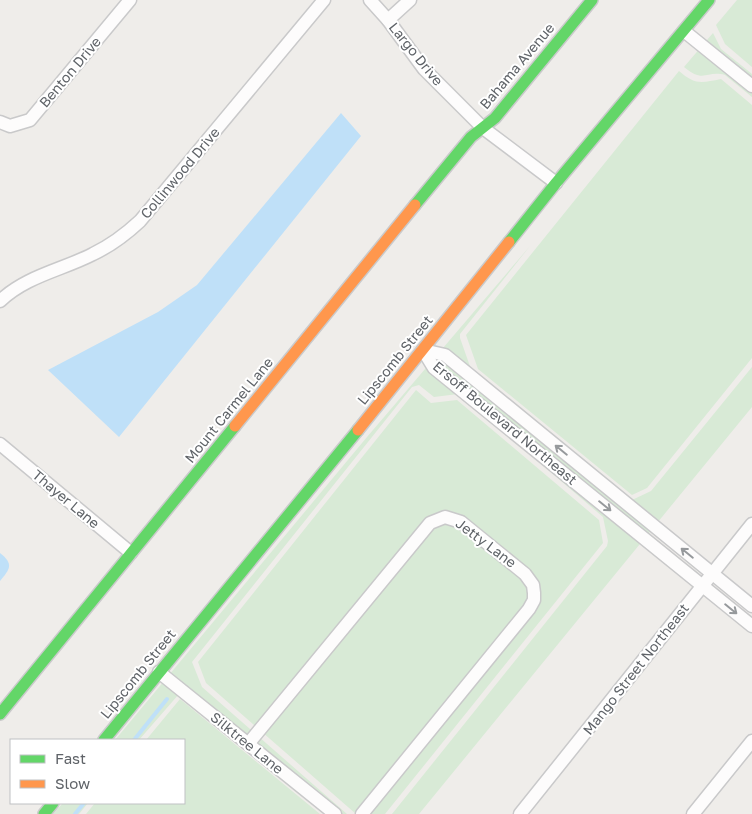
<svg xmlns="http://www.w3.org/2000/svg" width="752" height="814" font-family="'Golos Text',sans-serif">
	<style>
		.green { fill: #d8ead6 }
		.water { fill: #bfe0f8 }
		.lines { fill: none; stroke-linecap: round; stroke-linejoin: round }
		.stream { stroke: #bfe0f8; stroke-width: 4 }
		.street-casing { stroke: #c9c9ca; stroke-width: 15 }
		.fast-casing { stroke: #cacacb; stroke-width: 14 }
		.slow-casing { stroke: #cacacb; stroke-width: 14 }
		.street { stroke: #fdfcfc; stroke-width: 12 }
		.fast { stroke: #63d668; stroke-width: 11 }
		.slow { stroke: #ff974d; stroke-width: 11 }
		.oneway { stroke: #96999c }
		.labels { text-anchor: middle; stroke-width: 4; stroke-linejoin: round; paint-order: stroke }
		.street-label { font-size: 14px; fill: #5f6368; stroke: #fff }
	</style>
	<rect width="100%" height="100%" fill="#efedea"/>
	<g class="green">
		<path d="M737,0h15v67l-27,-23 -9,-19z"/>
		<path d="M713,33l8,16 31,25v23l-27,-22c-19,-5 -21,9 -41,-8z"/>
		<path d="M679,71c16,14 22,12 42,8l31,26v253l-105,130 -15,7 -154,-126 -12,-34z"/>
		<path d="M530,246l-70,88v4l12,34 160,128 19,-9 101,-124v40l-333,407h-27l215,-268 1,-5 -5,-24 -142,-122 -3,-1 -24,3 -15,-12 -7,2 -220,275 10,25 145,127h-17l-151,-120 -40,46h-24l252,-303z"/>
		<path d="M416,390l15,13 26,-3 142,120 4,23 -218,271h-29l-150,-131 -8,-21z"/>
		<path d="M180,699l140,115h-234l9,-11h89v-63h-38z"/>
		<path d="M63,803h25l-9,11h-26z"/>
	</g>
	<g class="water">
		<path d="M341,113l20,23 -242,301 -71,-67 110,-58 39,-27z"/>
		<path d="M0,553c14,11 10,16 0,28z"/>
	</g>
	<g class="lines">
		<g class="stream">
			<path d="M134,740l33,-41"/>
			<path d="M75,814l9,-11"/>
		</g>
		<defs>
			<g id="street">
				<path d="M370,0l18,20 36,49 59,59 73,55"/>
				<path d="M388,20l22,-20"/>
				<path d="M684,31l68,55"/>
				<path d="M0,122l10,4 20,-6 100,-120"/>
				<path d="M0,301c26,-25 62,-31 93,-47 19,-9 32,-19 47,-33l184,-221"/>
				<path d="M423,350l11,18 318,258"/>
				<path d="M423,350l22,5 307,251"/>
				<path d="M0,444l131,109"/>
				<path d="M159,672l176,142"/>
				<path d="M248,744l182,-221 15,-6 16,5 64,52 8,11 1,8v7l-5,9 -167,205"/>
				<path d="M520,814l232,-290"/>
				<path d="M693,814l59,-73"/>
			</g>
			<g id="fast">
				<path d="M415,205l56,-68 24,-19 97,-118"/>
				<path d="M509,242l47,-59 153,-183"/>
				<path d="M0,714l235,-288"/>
				<path d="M104,740l254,-310"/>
				<path d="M44,814l9,-11"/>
			</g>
			<g id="slow">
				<path d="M235,426l180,-221"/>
				<path d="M358,430l151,-188"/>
			</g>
		</defs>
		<use href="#street" class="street-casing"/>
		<use href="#fast" class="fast-casing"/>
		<use href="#slow" class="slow-casing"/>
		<use href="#street" class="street"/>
		<use href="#fast" class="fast"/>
		<use href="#slow" class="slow"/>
	</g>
	<defs><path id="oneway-shaft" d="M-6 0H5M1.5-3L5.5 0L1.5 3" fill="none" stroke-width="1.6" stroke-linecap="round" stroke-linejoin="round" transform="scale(1.25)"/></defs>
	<g class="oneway">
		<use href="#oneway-shaft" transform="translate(561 450) rotate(-141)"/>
		<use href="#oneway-shaft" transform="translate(605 506) rotate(39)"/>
		<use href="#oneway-shaft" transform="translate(687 553) rotate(-141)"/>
		<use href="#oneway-shaft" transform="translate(731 609) rotate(39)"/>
	</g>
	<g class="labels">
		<g class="street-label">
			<text transform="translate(416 54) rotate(51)" y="5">Largo Drive</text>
			<text transform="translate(517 66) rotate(-50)" y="5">Bahama Avenue</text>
			<text transform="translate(70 72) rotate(-50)" y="5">Benton Drive</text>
			<text transform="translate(180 173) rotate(-50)" y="5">Collinwood Drive</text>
			<text transform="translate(395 360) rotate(-51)" y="5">Lipscomb Street</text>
			<text transform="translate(229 410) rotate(-51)" y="5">Mount Carmel Lane</text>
			<text transform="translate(505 423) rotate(40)" y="5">Ersoff Boulevard Northeast</text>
			<text transform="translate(66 499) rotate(40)" y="5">Thayer Lane</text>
			<text transform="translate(486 543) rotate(37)" y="5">Jetty Lane</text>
			<text transform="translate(636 669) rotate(-52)" y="5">Mango Street Northeast</text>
			<text transform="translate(138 674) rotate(-51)" y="5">Lipscomb Street</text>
			<text transform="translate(247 743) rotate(39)" y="5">Silktree Lane</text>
		</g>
	</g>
	<rect x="10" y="739" width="175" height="65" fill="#ffffff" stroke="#bfc1c3"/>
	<rect x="20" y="755" width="25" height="8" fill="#63d668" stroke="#bfc1c3"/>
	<text x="55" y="764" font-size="15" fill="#5f6368">Fast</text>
	<rect x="20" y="780" width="25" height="8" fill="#ff974d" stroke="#bfc1c3"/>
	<text x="55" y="789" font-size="15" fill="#5f6368">Slow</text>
</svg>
